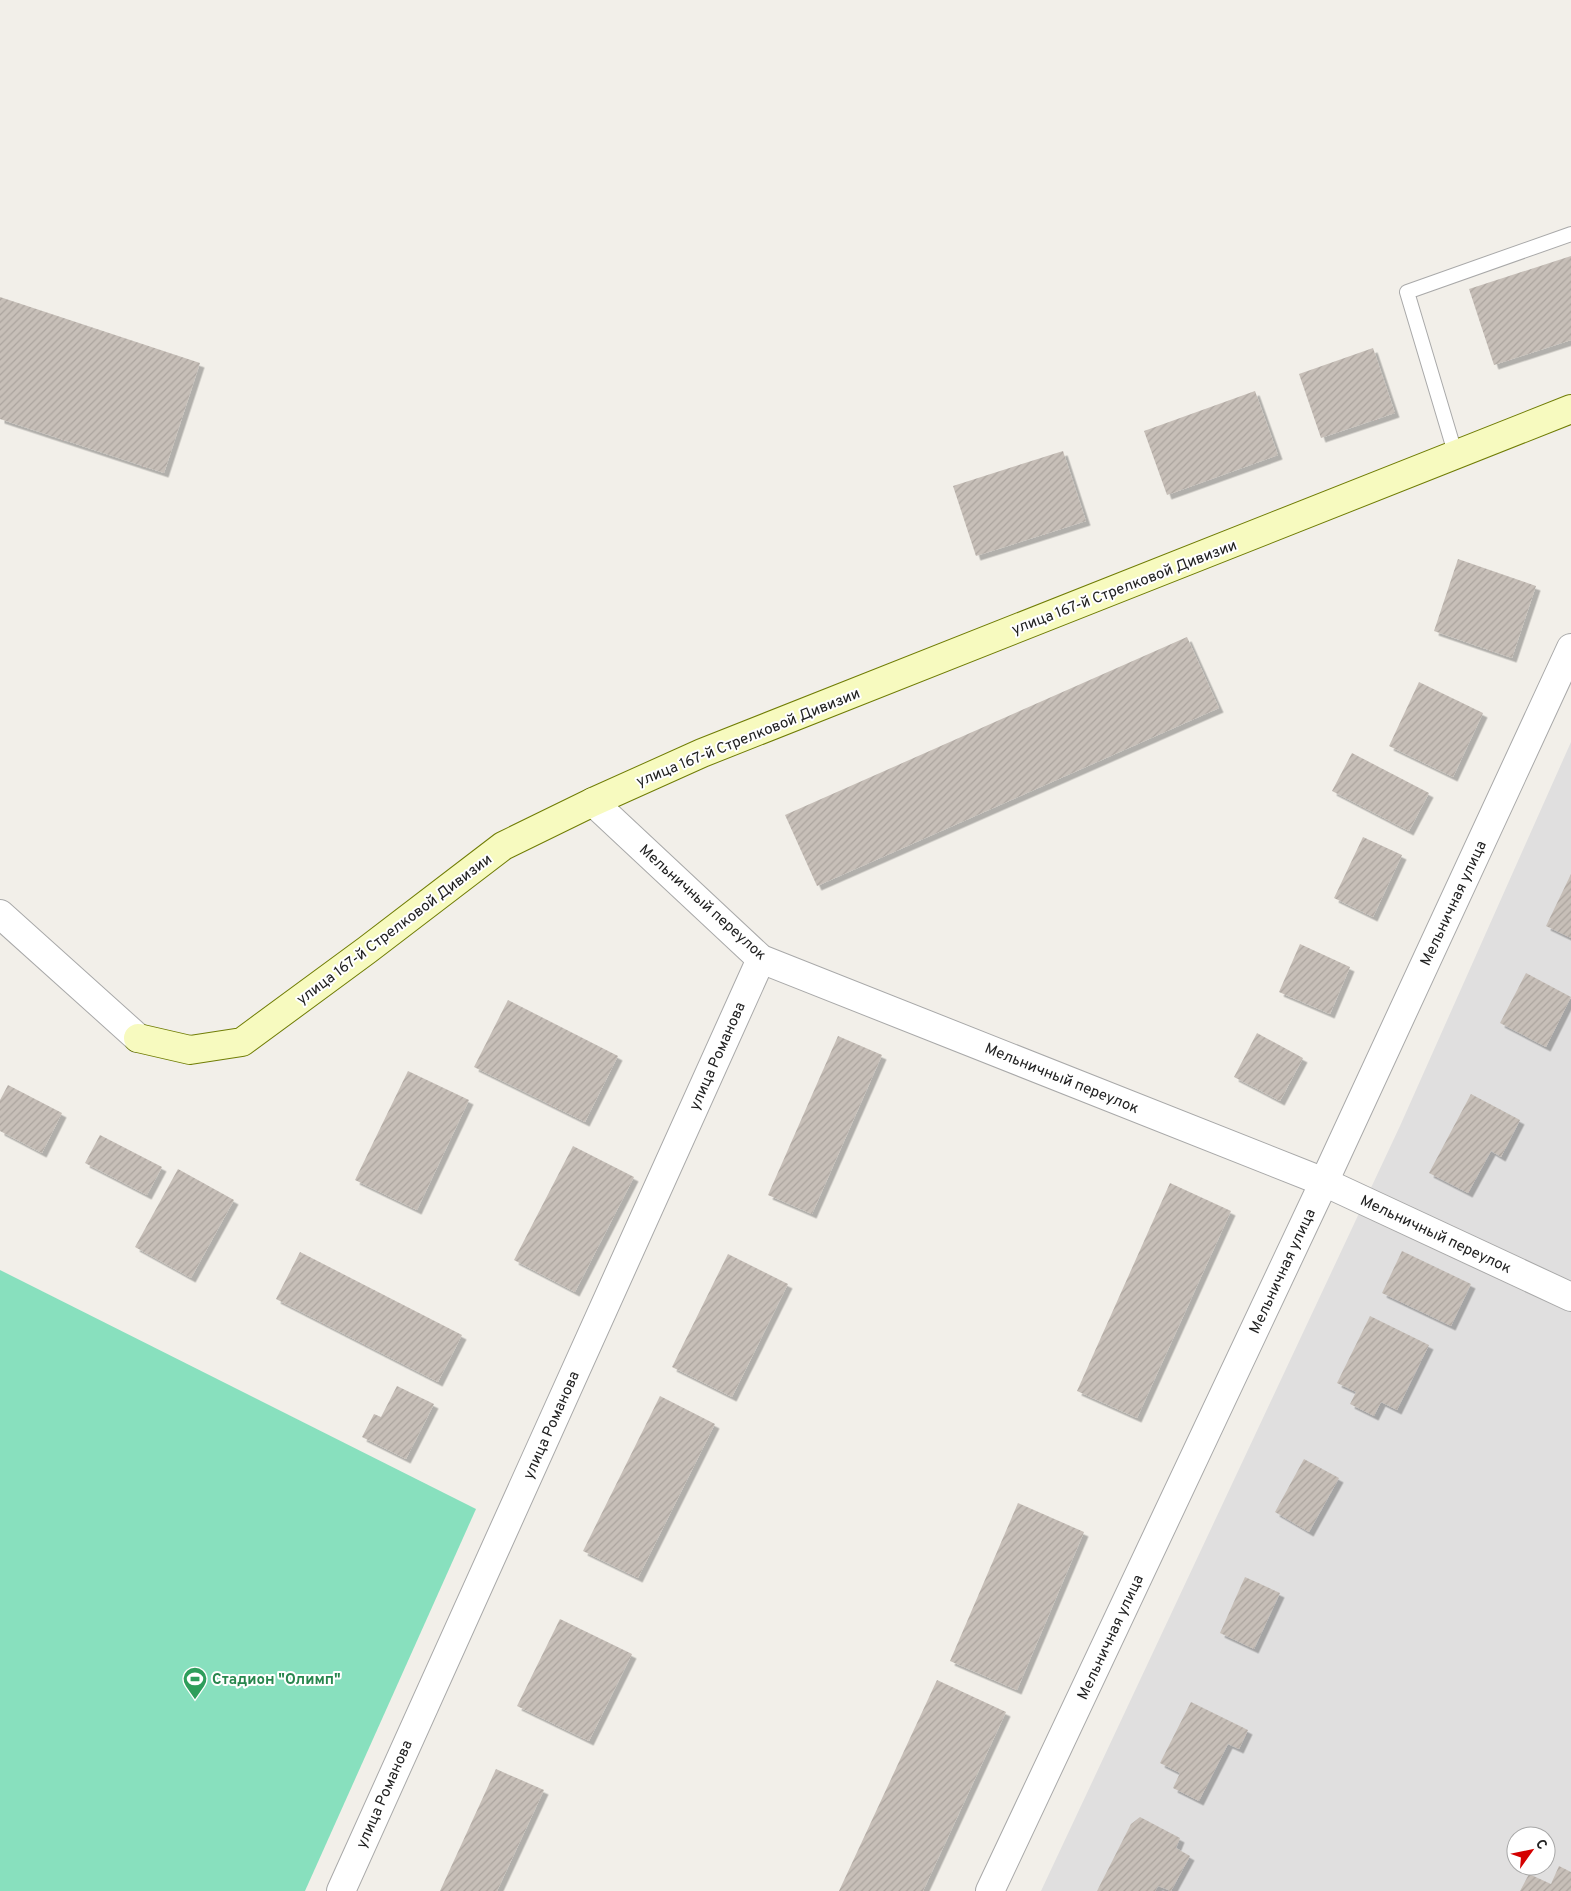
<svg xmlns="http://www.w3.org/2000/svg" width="1571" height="1891" font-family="Overpass,sans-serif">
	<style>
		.residential { fill: #e0dfdf; fill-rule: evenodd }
		.pitch { fill: #88e0be }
		.building { fill: url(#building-hatch); filter: url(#shadow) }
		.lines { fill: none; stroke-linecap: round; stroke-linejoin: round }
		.lane-casing { stroke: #a9a9a9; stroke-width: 16 }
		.street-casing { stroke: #a9a9a9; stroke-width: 30 }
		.secondary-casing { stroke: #707d05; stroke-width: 30 }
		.lane { stroke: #fff; stroke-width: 14 }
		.street { stroke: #fff; stroke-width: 28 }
		.secondary { stroke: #f7fabf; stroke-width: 28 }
		.labels { text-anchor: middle; stroke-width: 4; stroke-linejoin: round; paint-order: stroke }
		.street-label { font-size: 15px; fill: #222; stroke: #fff }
		.leisure-label { font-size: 15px; font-weight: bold; fill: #27864d; stroke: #fff; text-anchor: start }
	</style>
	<defs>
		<pattern id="building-hatch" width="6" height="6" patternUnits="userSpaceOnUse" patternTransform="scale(1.25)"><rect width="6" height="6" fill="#c7bfb8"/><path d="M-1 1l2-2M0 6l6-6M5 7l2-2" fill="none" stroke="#aba49e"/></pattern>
		<filter id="shadow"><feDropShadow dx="4.5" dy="4.5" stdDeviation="0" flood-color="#0004"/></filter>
	</defs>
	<rect width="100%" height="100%" fill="#f2efe9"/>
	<path class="residential" d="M1571,742v1149h-530l359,-765zM1516,1836h30v30h-30z"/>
	<path class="pitch" d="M0,1270l476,239 -171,382h-305z"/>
	<g class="building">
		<path d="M1571,256v84l-77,25 -25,-76z"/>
		<path d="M0,297l200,66 -36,110 -164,-54z"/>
		<path d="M1373,348l22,65 -74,25 -22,-64z"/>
		<path d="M1255,391l23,64 -111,40 -23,-64z"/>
		<path d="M1063,451l23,70 -110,35 -23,-70z"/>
		<path d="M1458,559l78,27 -24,72 -78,-27z"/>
		<path d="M1187,637l32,71 -402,178 -32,-71z"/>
		<path d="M1419,682l64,31 -30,64 -64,-31z"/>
		<path d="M1352,753l77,40 -20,38 -77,-40z"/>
		<path d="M1363,837l39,18 -29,62 -39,-19z"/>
		<path d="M1571,874v64l-25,-12z"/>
		<path d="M1300,944l50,23 -20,47 -51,-22z"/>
		<path d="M1526,973l45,24 -25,50 -46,-24z"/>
		<path d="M508,1000l110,56 -33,66 -111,-55z"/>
		<path d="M1257,1033l46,25 -23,43 -46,-24z"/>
		<path d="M838,1036l44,19 -70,159 -44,-19z"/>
		<path d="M408,1071l61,29 -52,110 -62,-30z"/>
		<path d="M8,1085l54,28 -20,40 -42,-22v-31z"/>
		<path d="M1471,1094l49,26 -19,37 -10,-6 -23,42 -39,-20z"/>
		<path d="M100,1135l62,32 -15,28 -62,-32z"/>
		<path d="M573,1146l61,31 -59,115 -61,-32z"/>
		<path d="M178,1169l56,31 -43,78 -56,-31z"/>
		<path d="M1170,1183l61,28 -94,207 -60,-27z"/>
		<path d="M1402,1251l69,33 -20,42 -69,-33z"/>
		<path d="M300,1252l162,83 -24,47 -162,-83z"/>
		<path d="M728,1254l60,30 -56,113 -60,-30z"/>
		<path d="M1370,1316l59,29 -32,65 -16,-8 -7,14 -24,-12 6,-12 -19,-9z"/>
		<path d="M397,1386l37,18 -28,55 -44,-22 12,-23 7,3z"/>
		<path d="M660,1396l55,28 -77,154 -55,-27z"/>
		<path d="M1304,1459l35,19 -30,54 -34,-20z"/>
		<path d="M1018,1503l66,29 -67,158 -67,-29z"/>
		<path d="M1245,1577l35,16 -26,56 -34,-16z"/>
		<path d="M560,1619l72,35 -43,87 -72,-35z"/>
		<path d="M937,1680l69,32 -83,179h-84z"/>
		<path d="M1191,1702l57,28 -9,19 -11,-5 -29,57 -26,-13 7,-15 -20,-10z"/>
		<path d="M496,1769l48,21 -47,101h-57z"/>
		<path d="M1140,1817l40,21 -4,10 14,8 -19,35 -13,-5 -3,5h-58l34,-67z"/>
		<path d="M1559,1866l12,6v19h-51l9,-17 22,10z"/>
	</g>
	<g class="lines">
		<defs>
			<path id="lane" d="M1456,456l-49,-164 164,-58"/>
			<g id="street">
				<path d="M593,802l168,157 563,223 247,115"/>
				<path d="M0,914l138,124"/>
				<path d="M341,1891l420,-932"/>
				<path d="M990,1891l334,-709 247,-534"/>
			</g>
			<path id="secondary" d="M138,1038l52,12 52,-8 125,-92 136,-104 90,-44 109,-49 869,-344"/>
		</defs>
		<use href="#lane" class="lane-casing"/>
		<use href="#street" class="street-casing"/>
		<use href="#secondary" class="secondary-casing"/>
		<use href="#lane" class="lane"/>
		<use href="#street" class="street"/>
		<use href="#secondary" class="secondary"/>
	</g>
	<defs>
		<symbol id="stadium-pin" viewBox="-11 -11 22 30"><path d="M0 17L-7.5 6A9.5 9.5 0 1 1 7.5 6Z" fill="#2e9e5b" stroke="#fff"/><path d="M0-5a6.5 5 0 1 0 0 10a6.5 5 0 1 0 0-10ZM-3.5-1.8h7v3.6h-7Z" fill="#fff"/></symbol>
	</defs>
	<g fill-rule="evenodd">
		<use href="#stadium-pin" x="181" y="1665" width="28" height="38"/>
	</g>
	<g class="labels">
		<g class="street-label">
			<text transform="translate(1124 587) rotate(-21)" y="5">улица 167-й Стрелковой Дивизии</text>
			<text transform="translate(748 737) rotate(-22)" y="5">улица 167-й Стрелковой Дивизии</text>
			<text transform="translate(703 902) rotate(42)" y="5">Мельничный переулок</text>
			<text transform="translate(1453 903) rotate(-65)" y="5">Мельничная улица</text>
			<text transform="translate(394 929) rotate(-37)" y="5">улица 167-й Стрелковой Дивизии</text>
			<text transform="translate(717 1056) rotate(-66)" y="5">улица Романова</text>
			<text transform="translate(1062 1078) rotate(22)" y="5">Мельничный переулок</text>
			<text transform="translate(1436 1234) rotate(25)" y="5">Мельничный переулок</text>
			<text transform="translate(1282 1271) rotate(-65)" y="5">Мельничная улица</text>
			<text transform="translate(551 1425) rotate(-66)" y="5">улица Романова</text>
			<text transform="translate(1110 1637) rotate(-65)" y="5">Мельничная улица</text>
			<text transform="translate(384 1794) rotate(-66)" y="5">улица Романова</text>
		</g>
		<g class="leisure-label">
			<text x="212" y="1684">Стадион "Олимп"</text>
		</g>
	</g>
	<g transform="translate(1531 1851) rotate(57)"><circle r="24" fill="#ffffff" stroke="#a7a7a7"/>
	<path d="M0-4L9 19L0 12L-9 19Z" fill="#d40000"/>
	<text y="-8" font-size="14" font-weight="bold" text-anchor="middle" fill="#222222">С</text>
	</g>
</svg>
